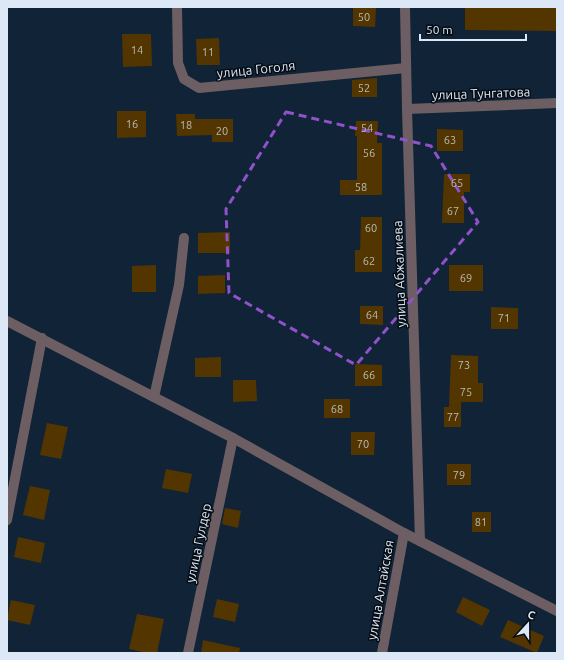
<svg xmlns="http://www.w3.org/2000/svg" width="564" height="660" font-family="Ubuntu,sans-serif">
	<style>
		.building { fill: #533500 }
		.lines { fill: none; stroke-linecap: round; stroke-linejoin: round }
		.minor { stroke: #6d5e63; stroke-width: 10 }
		.tertiary { stroke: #6d5e63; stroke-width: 10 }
		.marked { fill: none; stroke: #8f52ca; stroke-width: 3; stroke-dasharray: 8 5; stroke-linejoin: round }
		.labels { text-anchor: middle; stroke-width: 3; stroke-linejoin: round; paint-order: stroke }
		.number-label { font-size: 11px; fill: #babbb8 }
		.street-label { font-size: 13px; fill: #dde8f6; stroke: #050c14 }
	</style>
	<rect width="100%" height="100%" fill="#112336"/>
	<g class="building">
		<path d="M465,7h92v24l-92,-1z"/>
		<path d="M353,8h23l-1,19 -22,-1z"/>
		<path d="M122,34h29l1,32 -29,1z"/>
		<path d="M219,38l1,27h-23l-1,-26z"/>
		<path d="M377,78v19h-25v-17z"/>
		<path d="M117,111h29v26l-29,1z"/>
		<path d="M176,114h19v5h38v23h-21v-7l-35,1z"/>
		<path d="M356,121h22l-1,22h5v52h-42v-15h17v-44h-2z"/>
		<path d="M437,129l26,1v21h-26z"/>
		<path d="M444,174h26v18h-6v31h-22z"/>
		<path d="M361,217h21v55h-27v-22h5z"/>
		<path d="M230,232v21h-32v-20z"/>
		<path d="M156,265v27h-24v-26z"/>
		<rect x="449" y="265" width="34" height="26"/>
		<path d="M225,275v18l-27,1v-18z"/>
		<path d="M360,306h23v19l-23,-1z"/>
		<path d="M491,307l27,1v21h-27z"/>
		<path d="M451,355l27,1v27h5v19h-22v25h-17v-20h5z"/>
		<path d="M221,357v20h-26v-19z"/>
		<path d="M355,364l27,1v21h-27z"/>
		<path d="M233,380h23l1,21 -24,1z"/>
		<rect x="324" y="399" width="26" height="19"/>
		<path d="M47,423l21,4 -7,32 -21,-4z"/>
		<path d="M351,432h24l-1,23h-23z"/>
		<rect x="447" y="464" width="24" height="21"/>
		<path d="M166,469l26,5 -4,19 -26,-5z"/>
		<path d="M30,486l20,4 -6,30 -21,-5z"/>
		<path d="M225,508l16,3 -3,17 -16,-4z"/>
		<rect x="472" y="512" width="19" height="20"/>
		<path d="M18,537l27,6 -4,20 -27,-6z"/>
		<path d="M463,597l27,13 -8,16 -26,-14z"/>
		<path d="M217,599l22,5 -4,18 -22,-5z"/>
		<path d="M11,600l24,5 -5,20 -23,-5z"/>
		<path d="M137,614l27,5 -7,34h-9l-19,-4z"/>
		<path d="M508,620l36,16 -7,17 -37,-16z"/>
		<path d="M203,640l37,8 -1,5h-38z"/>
	</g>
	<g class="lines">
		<g class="minor">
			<path d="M177,7l1,56 6,16 15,9 207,-20"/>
			<path d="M407,109l150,-6"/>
			<path d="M154,397l25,-112 5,-47"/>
			<path d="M7,520l35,-182"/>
			<path d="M188,653l45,-215"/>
			<path d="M382,653l22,-120"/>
		</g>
		<g class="tertiary">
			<path d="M405,7l2,102 13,432"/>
			<path d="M7,321l226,117 171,95 153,78"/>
		</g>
	</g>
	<path class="marked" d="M286,112l145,34 47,76 -122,143 -127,-72 -3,-84z"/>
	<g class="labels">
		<g class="number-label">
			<text x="364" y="21">50</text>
			<text x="137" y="54">14</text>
			<text x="208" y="56">11</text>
			<text x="364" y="92">52</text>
			<text x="132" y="128">16</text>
			<text x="186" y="129">18</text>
			<text x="367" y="132">54</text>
			<text x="222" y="135">20</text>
			<text x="450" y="144">63</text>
			<text x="369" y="157">56</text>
			<text x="457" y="187">65</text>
			<text x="361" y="191">58</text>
			<text x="453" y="215">67</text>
			<text x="371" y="232">60</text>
			<text x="369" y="265">62</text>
			<text x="466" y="282">69</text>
			<text x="372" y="319">64</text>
			<text x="504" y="322">71</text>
			<text x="464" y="369">73</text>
			<text x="369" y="379">66</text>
			<text x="466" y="396">75</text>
			<text x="337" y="413">68</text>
			<text x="453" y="421">77</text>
			<text x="363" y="448">70</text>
			<text x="459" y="479">79</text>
			<text x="481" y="526">81</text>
		</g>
		<g class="street-label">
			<text transform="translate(256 69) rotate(-6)" y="5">улица Гоголя</text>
			<text transform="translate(481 93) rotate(-2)" y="5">улица Тунгатова</text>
			<text transform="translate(399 274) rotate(-92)" y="5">улица Абжалиева</text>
			<text transform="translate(198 543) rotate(-78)" y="5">улица Гулдер</text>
			<text transform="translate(380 590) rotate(-80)" y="5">улица Алтайская</text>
		</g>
	</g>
	<rect width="564" height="660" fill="none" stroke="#dde8f6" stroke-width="16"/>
	<g transform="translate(528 624) rotate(21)" stroke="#050c14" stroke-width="3" paint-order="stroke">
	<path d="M0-3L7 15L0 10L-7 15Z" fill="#dde8f6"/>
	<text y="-6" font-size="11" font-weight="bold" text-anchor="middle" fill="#dde8f6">С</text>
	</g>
	<path d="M420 34v6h106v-6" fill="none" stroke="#dde8f6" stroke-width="2"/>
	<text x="426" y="34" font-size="12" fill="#dde8f6" stroke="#050c14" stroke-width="3" paint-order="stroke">50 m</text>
</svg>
